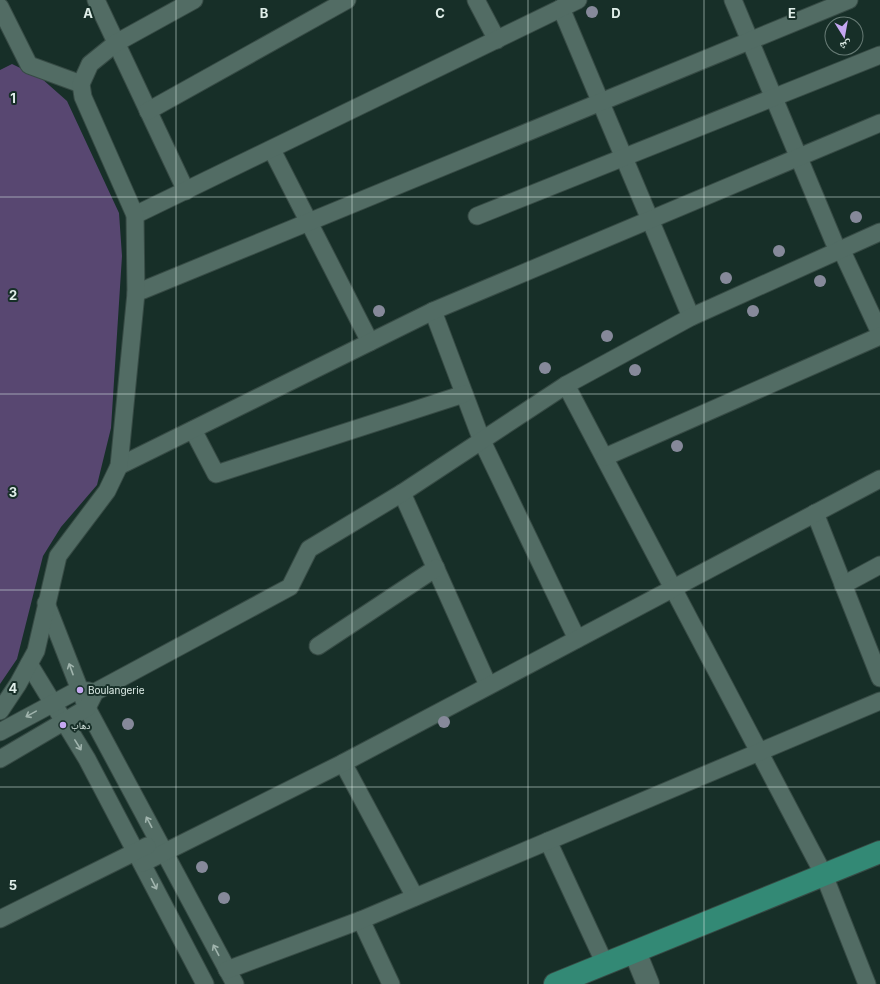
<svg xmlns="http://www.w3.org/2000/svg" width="880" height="984" font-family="Inter,'Noto Naskh Arabic',sans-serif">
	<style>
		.green { fill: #584771 }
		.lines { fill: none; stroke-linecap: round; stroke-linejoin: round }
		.minor-casing { stroke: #374b45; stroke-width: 19 }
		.tertiary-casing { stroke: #374b45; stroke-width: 24 }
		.primary-casing { stroke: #374b45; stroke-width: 24 }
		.minor { stroke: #526c64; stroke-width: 17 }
		.tertiary { stroke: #526c64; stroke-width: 22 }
		.primary { stroke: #338975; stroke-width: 22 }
		.tree { fill: #86899a }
		.oneway { stroke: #a0b4ad }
		.grid { fill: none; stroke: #e0eee9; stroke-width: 1; stroke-opacity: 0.55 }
		.poi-dot { fill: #c5a7f1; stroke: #172f28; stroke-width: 1.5 }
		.labels { text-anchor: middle; stroke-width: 4; stroke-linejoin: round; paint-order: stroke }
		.poi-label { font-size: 10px; fill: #e0eee9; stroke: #172f28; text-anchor: start }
		.grid-label { font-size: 13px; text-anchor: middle; font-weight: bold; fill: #e0eee9; stroke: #172f28; stroke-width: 4; stroke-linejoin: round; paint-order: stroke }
	</style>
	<rect width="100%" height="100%" fill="#172f28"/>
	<path class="green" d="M12,64l29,14 26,23 52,112 3,43 -11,172 -14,57 -36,42 -18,29 -26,103 -17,25v-614z"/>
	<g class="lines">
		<defs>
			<g id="minor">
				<path d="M96,0l90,191"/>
				<path d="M476,0l21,40"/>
				<path d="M733,0l101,242"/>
				<path d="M0,7l29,58 52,19"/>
				<path d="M561,8l130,309"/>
				<path d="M148,111l199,-111"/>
				<path d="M272,150l98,192"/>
				<path d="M135,215l443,-215"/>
				<path d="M477,216l403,-161"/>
				<path d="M841,249l39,84"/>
				<path d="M136,293l713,-293"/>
				<path d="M433,311l49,130 95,198"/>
				<path d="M566,385l258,490 43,109"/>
				<path d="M193,430l23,44 248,-80"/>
				<path d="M605,457l275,-121"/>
				<path d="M119,466l314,-155 447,-188"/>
				<path d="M402,493l86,192"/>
				<path d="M815,513l65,165"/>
				<path d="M843,585l37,-20"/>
				<path d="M46,603l41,105 148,276"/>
				<path d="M318,646l118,-78"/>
				<path d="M29,664l58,95 118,225"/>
				<path d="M0,711l18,-27 18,-33 22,-95 49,-65 12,-25 17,-173 -1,-78 -52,-118 -2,-13 9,-20 26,-21 78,-43"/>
				<path d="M0,732l78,-42 11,1"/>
				<path d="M0,759l87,-51 8,-16 195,-105 19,-38 93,-56 164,-108 125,-68 189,-85"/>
				<path d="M343,763l72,134"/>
				<path d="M548,841l57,123"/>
				<path d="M143,863l200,-100 537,-284"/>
				<path d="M0,919l147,-73"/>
				<path d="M361,920l30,64"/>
				<path d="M227,970l134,-50 519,-219"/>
			</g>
			<path id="tertiary" d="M635,952l13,32"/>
			<path id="primary" d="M555,984l325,-132"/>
		</defs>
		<use href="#minor" class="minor-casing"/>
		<use href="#tertiary" class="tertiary-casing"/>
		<use href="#primary" class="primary-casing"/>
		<use href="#minor" class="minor"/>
		<use href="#tertiary" class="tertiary"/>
		<use href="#primary" class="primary"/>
	</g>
	<g class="tree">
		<circle cx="592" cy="12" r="6"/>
		<circle cx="856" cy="217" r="6"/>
		<circle cx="779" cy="251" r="6"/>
		<circle cx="726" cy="278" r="6"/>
		<circle cx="820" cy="281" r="6"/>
		<circle cx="379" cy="311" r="6"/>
		<circle cx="753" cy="311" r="6"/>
		<circle cx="607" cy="336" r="6"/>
		<circle cx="545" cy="368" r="6"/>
		<circle cx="635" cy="370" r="6"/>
		<circle cx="677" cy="446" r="6"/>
		<circle cx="444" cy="722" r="6"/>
		<circle cx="128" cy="724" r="6"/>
		<circle cx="202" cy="867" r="6"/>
		<circle cx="224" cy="898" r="6"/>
	</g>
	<defs><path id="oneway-shaft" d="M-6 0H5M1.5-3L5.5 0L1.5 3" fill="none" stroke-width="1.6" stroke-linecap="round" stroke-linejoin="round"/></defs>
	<g class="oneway">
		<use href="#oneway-shaft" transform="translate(71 669) rotate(-110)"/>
		<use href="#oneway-shaft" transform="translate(31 714) rotate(151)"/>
		<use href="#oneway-shaft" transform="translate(78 745) rotate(58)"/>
		<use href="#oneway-shaft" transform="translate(149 822) rotate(-118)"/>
		<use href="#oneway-shaft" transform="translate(154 884) rotate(63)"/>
		<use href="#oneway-shaft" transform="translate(216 950) rotate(-118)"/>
	</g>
	<path class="grid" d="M176,0v984M352,0v984M528,0v984M704,0v984M0,197h880M0,394h880M0,590h880M0,787h880"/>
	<g class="poi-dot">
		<circle cx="80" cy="690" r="4"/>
		<circle cx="63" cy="725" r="4"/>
	</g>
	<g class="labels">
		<g class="poi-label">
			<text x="88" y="694">Boulangerie</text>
			<text x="71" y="729">دهاب</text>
		</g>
	</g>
	<g class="grid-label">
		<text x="88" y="18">A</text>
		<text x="264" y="18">B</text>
		<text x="440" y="18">C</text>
		<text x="616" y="18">D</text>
		<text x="792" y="18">E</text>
		<text x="13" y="103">1</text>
		<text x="13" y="300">2</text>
		<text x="13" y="497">3</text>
		<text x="13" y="693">4</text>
		<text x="13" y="890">5</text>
	</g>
	<g transform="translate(844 36) rotate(169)"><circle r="19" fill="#172f28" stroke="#677b75"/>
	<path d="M0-3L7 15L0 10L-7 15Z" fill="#c5a7f1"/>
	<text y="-6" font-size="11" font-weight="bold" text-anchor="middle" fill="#e0eee9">ش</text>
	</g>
</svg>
